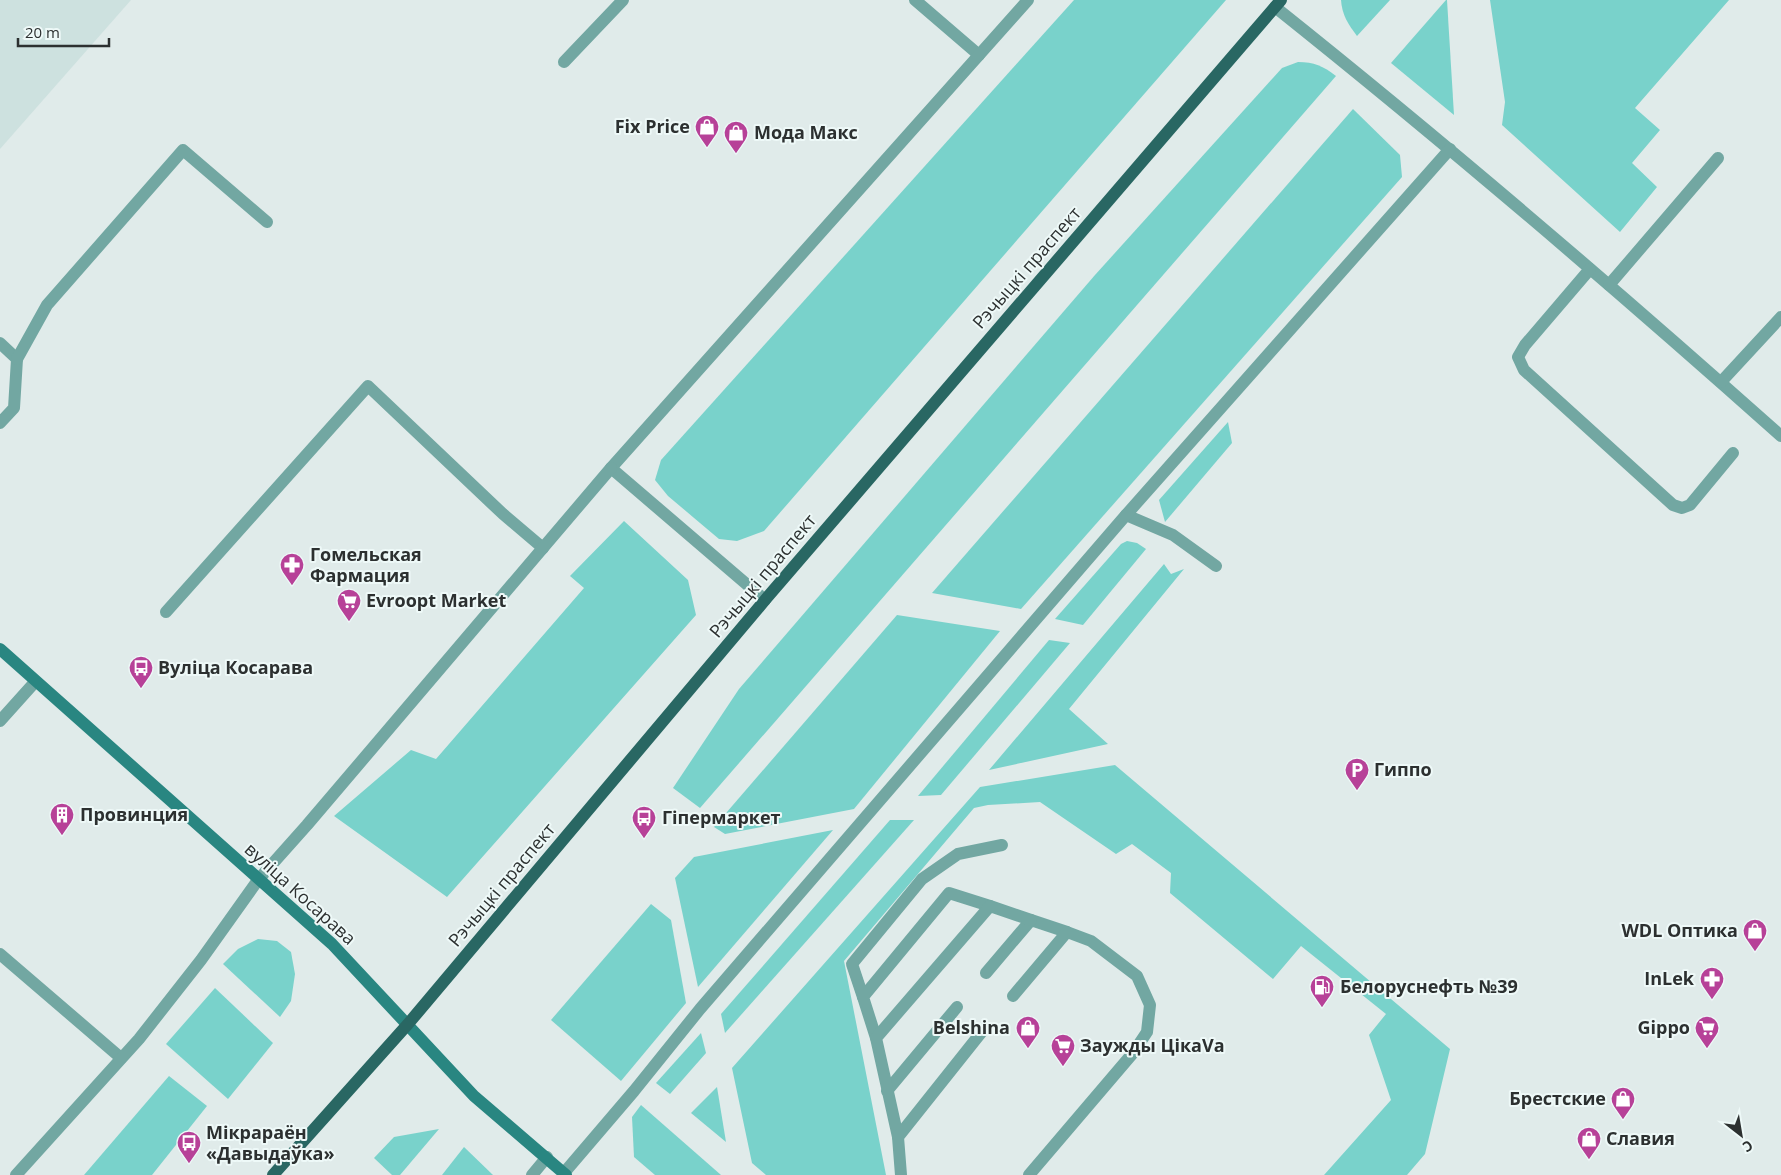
<svg xmlns="http://www.w3.org/2000/svg" width="1781" height="1175" font-family="'Open Sans',sans-serif">
	<style>
		.built { fill: #cde1df }
		.green { fill: #79d2cb }
		.lines { fill: none; stroke-linecap: round; stroke-linejoin: round }
		.lane { stroke: #72a7a2; stroke-width: 12 }
		.secondary { stroke: #298681; stroke-width: 12 }
		.primary { stroke: #296763; stroke-width: 12 }
		.labels { text-anchor: middle; stroke-width: 4; stroke-linejoin: round; paint-order: stroke }
		.poi-label { font-size: 18px; font-weight: bold; fill: #2c3030; stroke: #eef9f8; text-anchor: start }
		.street-label { font-size: 18px; fill: #2c3030; stroke: #eef9f8 }
	</style>
	<rect width="100%" height="100%" fill="#e0ebea"/>
	<path class="built" d="M0,0h131l-131,149z"/>
	<g class="green">
		<path d="M1074,0h152l-462,531 -27,10 -18,-2 -51,-43 -13,-16 6,-20z"/>
		<path d="M1341,0h49l-33,36c-9,-12 -15,-21 -16,-36z"/>
		<path d="M1446,0h1l7,115 -63,-52z"/>
		<path d="M1490,0h239l-94,108 25,22 -28,33 25,24 -37,45 -118,-107 3,-23z"/>
		<path d="M1298,62c16,0 25,4 38,14l-636,732 -27,-20 66,-99 356,-414 187,-207z"/>
		<path d="M1353,109l47,46 2,22 -381,432 -89,-16z"/>
		<path d="M1228,422l4,21 -67,79 -6,-22z"/>
		<path d="M624,521l64,59 8,35 -249,282 -113,-81 77,-66 25,9 148,-171 -14,-12z"/>
		<path d="M1127,541l10,2 9,6 -63,76 -28,-6 66,-75z"/>
		<path d="M1164,564l7,10 13,-5 -115,140 39,35 -119,26z"/>
		<path d="M897,615l103,16 -146,178 -129,25 -11,-7z"/>
		<path d="M1049,640l21,3 -129,152 -23,1z"/>
		<path d="M1115,765l335,284 -25,105 -18,21h-83l67,-75 -22,-65 17,-21 -85,-68 -28,33 -103,-86 1,-20 -39,-29 -16,10 -76,-52 -52,3 -14,3 -130,153 42,214h-120l-14,-12 -20,-95 248,-281z"/>
		<path d="M890,820h24l-189,213 -4,-19z"/>
		<path d="M833,830l-135,157 -23,-109 19,-21z"/>
		<path d="M651,904l20,16 15,83 -65,78 -70,-61z"/>
		<path d="M258,939l19,2 14,11 4,22 -4,27 -11,16 -57,-53 15,-15z"/>
		<path d="M215,988l58,55 -45,56 -62,-55z"/>
		<path d="M701,1033l5,20 -36,41 -14,-11z"/>
		<path d="M169,1076l38,30 -55,69h-68z"/>
		<path d="M717,1087l9,55 -35,-29z"/>
		<path d="M641,1105l80,70h-66l-21,-18 -2,-40z"/>
		<path d="M439,1129l-39,46h-8l-18,-17 20,-21z"/>
		<path d="M464,1147l29,28h-51z"/>
	</g>
	<g class="lines">
		<g class="lane">
			<path d="M915,0l64,55"/>
			<path d="M1275,7c173,138 341,282 506,429"/>
			<path d="M564,62l59,-62"/>
			<path d="M1590,269l-65,76 -7,12 6,13 149,135 9,3 8,-3 43,-52"/>
			<path d="M1609,285l109,-127"/>
			<path d="M0,343l17,16 -3,49 -14,15"/>
			<path d="M17,359l30,-54 136,-155 84,72"/>
			<path d="M1721,382l60,-65"/>
			<path d="M1126,515l47,20 43,31"/>
			<path d="M765,600l-154,-132 417,-468"/>
			<path d="M166,612l202,-226 135,128 40,34"/>
			<path d="M0,721l35,-39"/>
			<path d="M0,954l121,104"/>
			<path d="M986,973l45,-53 36,12"/>
			<path d="M1013,996l54,-64 24,9 46,35 13,29 -3,27 -14,21 -104,122"/>
			<path d="M863,997l-11,-33 70,-85 36,-25 44,-9"/>
			<path d="M876,1038l-13,-41 86,-104 41,13"/>
			<path d="M887,1091l70,-84"/>
			<path d="M898,1137l-22,-99 114,-132 41,14"/>
			<path d="M564,1173l70,-82 66,-82 426,-494 324,-366"/>
			<path d="M16,1175l123,-136 62,-79 57,-80 49,-55 304,-357"/>
			<path d="M532,1175l15,-18"/>
			<path d="M901,1175l-3,-38 86,-108"/>
		</g>
		<path class="secondary" d="M0,649l332,295 142,152 92,79"/>
		<path class="primary" d="M273,1175l135,-151 357,-424 516,-600"/>
	</g>
	<defs>
		<symbol id="shop-pin" viewBox="-11 -11 22 30"><path d="M0 17L-7.5 6A9.5 9.5 0 1 1 7.5 6Z" fill="#b74198" stroke="#eef9f8"/><path d="M-5-2.5h2.3a2.7 3.5 0 0 1 5.4 0H5L5.5 6h-11ZM-1.5-2.5h3a1.5 2.3 0 0 0-3 0Z" fill="#fff"/></symbol>
		<symbol id="pharmacy-pin" viewBox="-11 -11 22 30"><path d="M0 17L-7.5 6A9.5 9.5 0 1 1 7.5 6Z" fill="#b74198" stroke="#eef9f8"/><path d="M-2-6h4v4h4v4h-4v4h-4v-4h-4v-4h4Z" fill="#fff"/></symbol>
		<symbol id="supermarket-pin" viewBox="-11 -11 22 30"><path d="M0 17L-7.5 6A9.5 9.5 0 1 1 7.5 6Z" fill="#b74198" stroke="#eef9f8"/><path d="M-6-5.5h2.5l.6 2H6L4.5 2H-2.5L-4.4-4H-6ZM-1.5 3.2a1.3 1.3 0 1 0 .1 0ZM3 3.2a1.3 1.3 0 1 0 .1 0Z" fill="#fff"/></symbol>
		<symbol id="bus-pin" viewBox="-11 -11 22 30"><path d="M0 17L-7.5 6A9.5 9.5 0 1 1 7.5 6Z" fill="#b74198" stroke="#eef9f8"/><path d="M-5-6H5V4H4V6H2V4H-2V6H-4V4H-5ZM-3.5-4V0h7V-4ZM-3.5 1.2v1.5H-2V1.2ZM2 1.2v1.5H3.5V1.2Z" fill="#fff"/></symbol>
		<symbol id="parking-pin" viewBox="-11 -11 22 30"><path d="M0 17L-7.5 6A9.5 9.5 0 1 1 7.5 6Z" fill="#b74198" stroke="#eef9f8"/><path d="M-3.5-5.5H1a3.5 3.5 0 0 1 0 7H-1V5.5H-3.5ZM-1-3.4V-.6H.8a1.4 1.4 0 0 0 0-2.8Z" fill="#fff"/></symbol>
		<symbol id="building-pin" viewBox="-11 -11 22 30"><path d="M0 17L-7.5 6A9.5 9.5 0 1 1 7.5 6Z" fill="#b74198" stroke="#eef9f8"/><path d="M-4-6H4V6H1V3H-1V6H-4ZM-2.5-4.3h1.7v1.8h-1.7ZM.8-4.3h1.7v1.8H.8ZM-2.5-1h1.7V.8h-1.7ZM.8-1h1.7V.8H.8Z" fill="#fff"/></symbol>
		<symbol id="fuel-pin" viewBox="-11 -11 22 30"><path d="M0 17L-7.5 6A9.5 9.5 0 1 1 7.5 6Z" fill="#b74198" stroke="#eef9f8"/><path d="M-5.5-6h7V0h2V4h1.3V-2.5L3-4.5l.8-.8L6-3V5H2.5V1h-1V6h-7ZM-4.2-4.7v3.2H.2V-4.7Z" fill="#fff"/></symbol>
	</defs>
	<g fill-rule="evenodd">
		<use href="#shop-pin" x="693" y="113" width="28" height="38"/>
		<use href="#shop-pin" x="722" y="119" width="28" height="38"/>
		<use href="#pharmacy-pin" x="278" y="551" width="28" height="38"/>
		<use href="#supermarket-pin" x="335" y="587" width="28" height="38"/>
		<use href="#bus-pin" x="127" y="654" width="28" height="38"/>
		<use href="#parking-pin" x="1343" y="756" width="28" height="38"/>
		<use href="#building-pin" x="48" y="801" width="28" height="38"/>
		<use href="#bus-pin" x="630" y="804" width="28" height="38"/>
		<use href="#shop-pin" x="1741" y="917" width="28" height="38"/>
		<use href="#pharmacy-pin" x="1698" y="965" width="28" height="38"/>
		<use href="#fuel-pin" x="1308" y="973" width="28" height="38"/>
		<use href="#shop-pin" x="1014" y="1014" width="28" height="38"/>
		<use href="#supermarket-pin" x="1693" y="1014" width="28" height="38"/>
		<use href="#supermarket-pin" x="1049" y="1032" width="28" height="38"/>
		<use href="#shop-pin" x="1609" y="1085" width="28" height="38"/>
		<use href="#shop-pin" x="1575" y="1125" width="28" height="38"/>
		<use href="#bus-pin" x="175" y="1129" width="28" height="38"/>
	</g>
	<g class="labels">
		<g class="poi-label">
			<text x="690" y="133" text-anchor="end">Fix Price</text>
			<text x="754" y="139">Мода Макс</text>
			<text x="310" y="561">Гомельская<tspan x="310" dy="21">Фармация</tspan></text>
			<text x="366" y="607">Evroopt Market</text>
			<text x="158" y="674">Вуліца Косарава</text>
			<text x="1374" y="776">Гиппо</text>
			<text x="80" y="821">Провинция</text>
			<text x="662" y="824">Гіпермаркет</text>
			<text x="1738" y="937" text-anchor="end">WDL Оптика</text>
			<text x="1694" y="985" text-anchor="end">InLek</text>
			<text x="1340" y="993">Белоруснефть №39</text>
			<text x="1010" y="1034" text-anchor="end">Belshina</text>
			<text x="1690" y="1034" text-anchor="end">Gippo</text>
			<text x="1080" y="1052">Заужды ЦікаVа</text>
			<text x="1606" y="1105" text-anchor="end">Брестские</text>
			<text x="206" y="1139">Мікрараён<tspan x="206" dy="21">«Давыдаўка»</tspan></text>
			<text x="1606" y="1145">Славия</text>
		</g>
		<g class="street-label">
			<text transform="translate(1027 268) rotate(-49)" y="6">Рэчыцкі праспект</text>
			<text transform="translate(763 576) rotate(-50)" y="6">Рэчыцкі праспект</text>
			<text transform="translate(502 885) rotate(-50)" y="6">Рэчыцкі праспект</text>
			<text transform="translate(300 894) rotate(42)" y="6">вуліца Косарава</text>
		</g>
	</g>
	<g transform="translate(1741 1135) rotate(149)" stroke="#eef9f8" stroke-width="4" paint-order="stroke">
	<path d="M0-4L9 19L0 12L-9 19Z" fill="#2c3030"/>
	<text y="-8" font-size="14" font-weight="bold" text-anchor="middle" fill="#2c3030">С</text>
	</g>
	<path d="M18 38v8h91v-8" fill="none" stroke="#2c3030" stroke-width="2.5"/>
	<text x="25" y="38" font-size="15" fill="#2c3030" stroke="#eef9f8" stroke-width="4" paint-order="stroke">20 m</text>
</svg>
